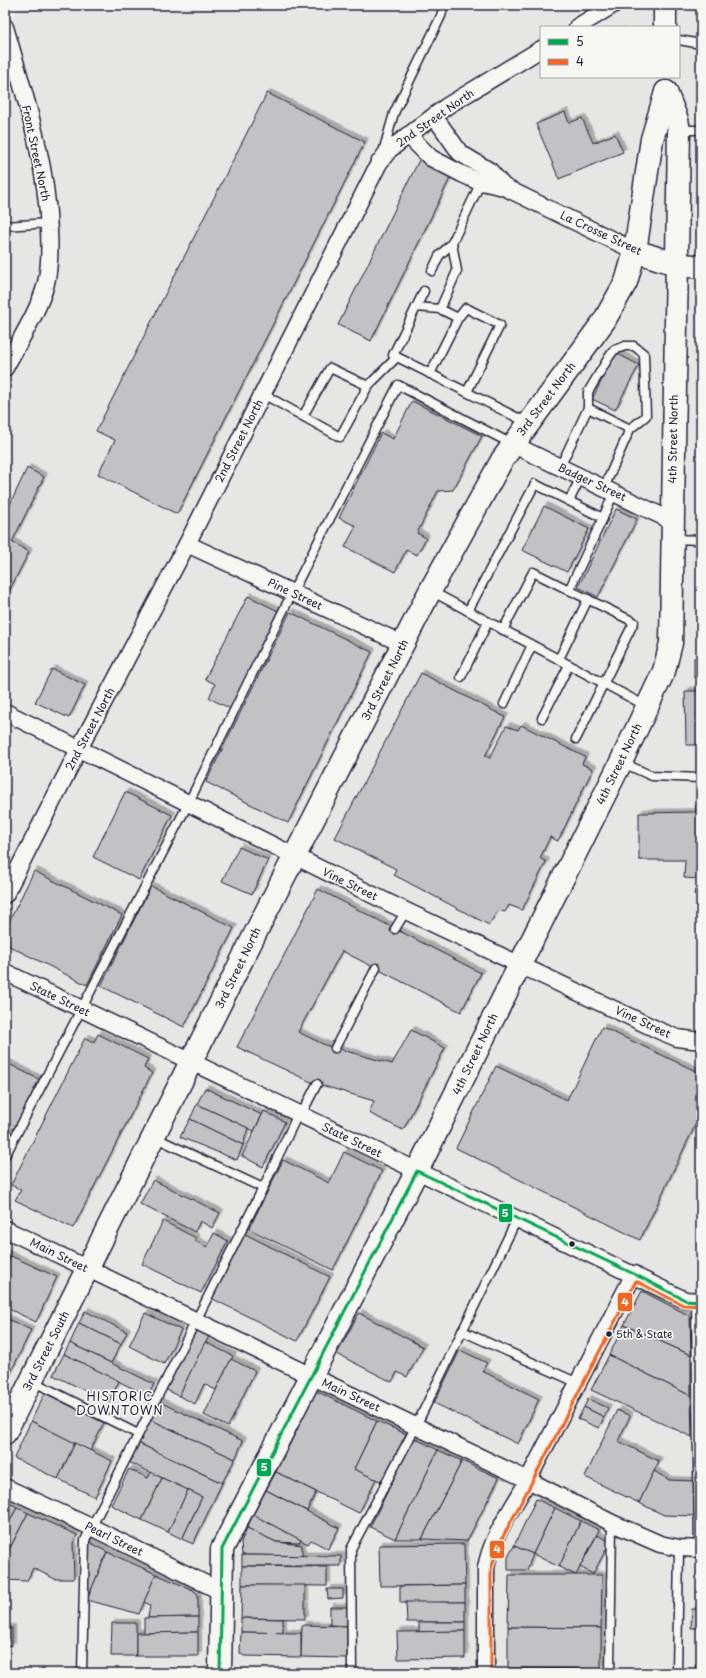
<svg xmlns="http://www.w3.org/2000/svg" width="706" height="1678" font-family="'Playpen Sans',sans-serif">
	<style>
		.built { fill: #e6e6e4; fill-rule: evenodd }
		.building { fill: #c2c2c4; stroke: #22223b; filter: url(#shadow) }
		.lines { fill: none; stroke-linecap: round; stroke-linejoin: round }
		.lane-casing { stroke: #22223b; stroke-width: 11 }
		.street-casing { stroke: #22223b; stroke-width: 19 }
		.primary-casing { stroke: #22223b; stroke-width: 25 }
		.highway-casing { stroke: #22223b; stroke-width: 25 }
		.lane { stroke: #f6f6f2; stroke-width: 8 }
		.street { stroke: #f6f6f2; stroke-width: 16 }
		.primary { stroke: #f6f6f2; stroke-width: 22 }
		.highway { stroke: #f6f6f2; stroke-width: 22 }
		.bus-1-casing { stroke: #f6f6f2; stroke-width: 6 }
		.bus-2-casing { stroke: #f6f6f2; stroke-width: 6 }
		.bus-1 { stroke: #00a651; stroke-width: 3 }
		.bus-2 { stroke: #f26522; stroke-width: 3 }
		.bus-dot { fill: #22223b; stroke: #f6f6f2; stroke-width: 1.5 }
		.labels { text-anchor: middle; stroke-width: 3.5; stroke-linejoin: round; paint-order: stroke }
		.bus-label { font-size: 10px; fill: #22223b; stroke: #f6f6f2; text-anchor: start }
		.street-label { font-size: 11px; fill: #22223b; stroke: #f6f6f2 }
		.neighbourhood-label { font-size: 12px; letter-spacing: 1px; fill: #22223b; stroke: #f6f6f2 }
		.line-badge { stroke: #f6f6f2; stroke-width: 1.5 }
		.badge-label { font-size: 11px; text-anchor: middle; font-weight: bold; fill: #fff }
	</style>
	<defs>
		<filter id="shadow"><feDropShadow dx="3.5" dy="-3.5" stdDeviation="0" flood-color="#0004"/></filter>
	</defs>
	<rect width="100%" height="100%" fill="#f6f6f2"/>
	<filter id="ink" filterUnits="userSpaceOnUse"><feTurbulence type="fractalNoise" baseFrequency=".025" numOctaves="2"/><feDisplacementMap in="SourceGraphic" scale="8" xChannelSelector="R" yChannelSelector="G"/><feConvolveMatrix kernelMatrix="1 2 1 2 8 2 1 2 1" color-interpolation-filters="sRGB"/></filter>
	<g filter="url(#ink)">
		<path class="built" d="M21,5h680v1668h-696v-1647zM541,27h138v50h-138z"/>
		<g class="building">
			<path d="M267,93l98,49 -188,372 -79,-40 17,-34 -19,-9z"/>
			<path d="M565,112l4,11 13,-5 11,25 22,-9 8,18 -64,27 -23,-55z"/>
			<path d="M420,158l32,16 -81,167 -33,-16z"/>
			<path d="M616,353l23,12 -24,45 -23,-11z"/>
			<path d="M412,401l70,35 -29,54 -15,1 -21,42 9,5 -9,17 -11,-5 -11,22 -50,-25 11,-21 -17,-8 42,-85 12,6z"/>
			<path d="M27,468l17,9 -32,65 17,10 -24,47v-84z"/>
			<path d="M544,506l45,23 -22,43 -45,-22z"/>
			<path d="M616,509l21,10 -39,78 -20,-10z"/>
			<path d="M248,596l32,16 -49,97 -22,-11 6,-14 -10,-5z"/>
			<path d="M290,612l82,40 -84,171 -82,-41z"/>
			<rect x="694" y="658" width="7" height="19"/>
			<path d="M52,669l33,16 -16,33 -34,-16z"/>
			<path d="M421,673l84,44 -20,39 5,2 16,-32 12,4 3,-5 64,32 -3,7 11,5 -35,72 -8,-4 -10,21 6,4 -24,48 -13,-5 -4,7 -7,-2 -9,15 -95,-50 2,-6 -61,-31z"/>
			<path d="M685,691h16v54h-15z"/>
			<path d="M125,792l47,23 -33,65 -46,-23z"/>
			<path d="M698,803h3v96l-5,-3 -2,-2 1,-4 5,-6v-5l-16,-1 1,-18h-46v-47l57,-1v-7z"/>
			<path d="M239,847l29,13 -16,34 -30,-13z"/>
			<path d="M34,871l88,44 -35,70 -82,-41v-14z"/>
			<path d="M151,886l83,42 -50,99 -83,-41z"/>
			<path d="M318,889l163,84 -20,39 -119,-61 -44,81 27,13 67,19 19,-34 34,18 -42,82 -34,-17 5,-12 -63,-19 -74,-35z"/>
			<path d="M602,1027l98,46 1,-2v42l-61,127 -184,-92 40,-82 71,34z"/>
			<path d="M98,1034l50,25 -4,9 8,5 -79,155 -58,-28 6,-10 -10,-5 74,-147 9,4z"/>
			<path d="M5,1062l37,19 -37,71z"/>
			<path d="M205,1088l57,27 -8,16 -57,-27z"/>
			<path d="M197,1104l51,24 -5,17 -53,-26z"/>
			<path d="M264,1111l21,11 -22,45 -21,-11z"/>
			<path d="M190,1119l53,26 -6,15 -57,-23z"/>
			<path d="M344,1152l38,19 -49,99 -84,-41 34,-69 46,23z"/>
			<path d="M153,1180l67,33 -8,15 -12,-7 -5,11 -55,-28z"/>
			<path d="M163,1221l33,17 -1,3 12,6 7,-14 14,8 -27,52 -59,-29z"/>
			<path d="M243,1233l87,44 -33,64 -86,-43z"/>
			<path d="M5,1253l6,3 -6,13z"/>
			<path d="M11,1256l46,21 -21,45 -31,-15v-38z"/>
			<path d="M642,1291l48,25 1,39 -67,-30z"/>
			<path d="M85,1311l42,21 -6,12 -42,-21z"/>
			<path d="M145,1313l36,17 -17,34 -35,-18z"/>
			<path d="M359,1313l64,34 -16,30 -10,-5 -5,10 -55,-28z"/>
			<path d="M5,1318l26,12 -20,42 -6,-3z"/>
			<path d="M79,1323l42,21 -10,19 -41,-20z"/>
			<path d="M624,1325l67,30v41l-82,-41z"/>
			<path d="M195,1329l14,7 -30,60 -14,-7z"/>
			<path d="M205,1342l28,14 -17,34 -12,-6 -9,20 -16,-8z"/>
			<path d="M70,1343l84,41 -6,12 -84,-42z"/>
			<path d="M460,1350l27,13 -5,8 57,28 -21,45 -84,-41z"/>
			<path d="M64,1354l55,27 -10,21 -56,-27z"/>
			<path d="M609,1355l82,41 1,41 -101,-47z"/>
			<path d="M231,1359l24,12 -27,56 -24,-12z"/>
			<path d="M5,1369l6,3 -6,11z"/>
			<path d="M316,1391l61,30 -23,48 22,10 -17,34 -83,-41z"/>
			<path d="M45,1393l59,30 -14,28 -59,-30z"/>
			<path d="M588,1399l20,9 -4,9 -20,-10z"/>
			<path d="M157,1401l86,40 -8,18 -86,-40z"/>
			<path d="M584,1407l20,10 -5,11 -21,-9z"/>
			<path d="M617,1410l13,6 -12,25 41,20 -20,42 -54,-26z"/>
			<path d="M149,1419l86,40 -13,24 -84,-40z"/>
			<path d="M31,1421l44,22 -17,36 -44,-21z"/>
			<path d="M377,1421l29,13 -24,48 -28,-13z"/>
			<path d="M414,1438l24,12 -43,89 -25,-12z"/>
			<path d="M75,1443l37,18 -17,36 -37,-18z"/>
			<path d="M138,1443l84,40 -29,61 -11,-5 20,-42 -73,-35z"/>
			<path d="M438,1450l24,11 -40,78h-27z"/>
			<path d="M462,1461l37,17 -32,63 -45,-2z"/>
			<path d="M129,1469l19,9 3,-6 11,6 -20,42 -31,-15z"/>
			<path d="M654,1471l15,9 24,1 1,35 -30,-1 -25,-12z"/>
			<path d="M276,1472l40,20 -9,19 -41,-21z"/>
			<path d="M162,1478l26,12 -20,42 -26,-12z"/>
			<path d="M188,1490l14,7 -20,42 -14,-7z"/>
			<path d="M266,1490l73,38 -11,21 -17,-9 -3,4 -55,-29z"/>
			<path d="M536,1499l19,9 -22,46 -19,-8z"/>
			<path d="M5,1501l12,6 -12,24z"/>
			<path d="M17,1507l11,6 -19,37 -4,-2v-17z"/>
			<path d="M555,1508l26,13 -22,46 -26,-13z"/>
			<path d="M28,1513l49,22 -4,8 1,36h-19l-22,-11 -6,13 -22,-1 4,-30z"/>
			<path d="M253,1515l48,25 -2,3 -23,-1 -29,-14z"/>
			<path d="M581,1521l18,9 -23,45 -17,-8z"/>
			<path d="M247,1528l29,14 26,3v11l-60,-1 -1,-13z"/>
			<path d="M597,1535l13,7 -17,32 -13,-7z"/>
			<path d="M86,1540l21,12 -20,48z"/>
			<path d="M464,1544l1,41 -85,1 -1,-41z"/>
			<path d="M514,1546l19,8 -6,16h-19v-13z"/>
			<path d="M107,1552l49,22 -17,40 -52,-14z"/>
			<path d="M242,1555l99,1v10h-99z"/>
			<path d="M242,1566l85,1v19l-85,-1z"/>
			<path d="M156,1574l37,16 5,5v22l-50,1 2,-13 -6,-3z"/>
			<path d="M509,1575h93l-1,53 -93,-1z"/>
			<path d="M242,1585h63v34l-64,-1z"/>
			<path d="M465,1585v17l-65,1v-17z"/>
			<path d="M327,1589h16v9l-15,1z"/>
			<path d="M406,1602h59v20h-58z"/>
			<path d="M330,1607h18l-1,19 -17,-1z"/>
			<path d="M692,1609h9v19h-10z"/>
			<path d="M198,1617v15l-54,1v-15z"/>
			<path d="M241,1618l42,1v14l-42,-1z"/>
			<path d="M419,1622h46v9l-46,1z"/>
			<path d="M112,1623h24v33h-25z"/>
			<path d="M302,1625l45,1v32l-46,-1z"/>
			<path d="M508,1627l93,1v41l-93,-1z"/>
			<path d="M5,1628h7v18l-7,-1z"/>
			<path d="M465,1631v27l-67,1 -1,-27z"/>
			<path d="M198,1632v24h-62v-23z"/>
			<path d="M241,1632l60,1v24l-57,-1 -4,-3z"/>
			<path d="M695,1664h6v9h-5z"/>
		</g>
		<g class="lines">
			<defs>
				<g id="lane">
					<path d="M679,40l22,4"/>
					<path d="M680,130h21"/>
					<path d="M383,152l11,-39 47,-97 3,-11"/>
					<path d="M5,226l44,-3"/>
					<path d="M432,271l7,-15 13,-13 29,-61"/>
					<path d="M424,291l-31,64 135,68"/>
					<path d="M416,307l24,2 17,-38 -5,-28"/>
					<path d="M440,309l18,9 8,-10 34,17 -33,67"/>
					<path d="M430,374l28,-56"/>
					<path d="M263,394l77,43 28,-51 29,-29"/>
					<path d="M588,408l42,21"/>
					<path d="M303,416l27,-48 38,18"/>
					<path d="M560,467l28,-59v-16l21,-35 5,-7 11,-4h9l10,8 2,62 -16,13 -26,59"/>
					<path d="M569,501l12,-24"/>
					<path d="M603,518l11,-26"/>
					<path d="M673,539l28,1"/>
					<path d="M569,590l65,32 -58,117"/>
					<path d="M431,591l215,115"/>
					<path d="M468,611l67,-127 68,34 -34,72 -36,-18 -30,58"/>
					<path d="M559,659l29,-60"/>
					<path d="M461,677l27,-55"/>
					<path d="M504,704l28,-59"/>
					<path d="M542,718l27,-53"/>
					<path d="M623,763l29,13 49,2"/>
					<path d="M395,929l11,-18"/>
					<path d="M335,1048l41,-80"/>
					<path d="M301,1115l16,-31"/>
					<path d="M154,1137l109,51"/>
					<path d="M5,1156l183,-352 104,-211 106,-208 114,59"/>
					<path d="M696,1301l3,248"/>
					<path d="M462,1331l116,52"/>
					<path d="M32,1381l106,53"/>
					<path d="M82,1673l3,-133 178,-352 35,-74"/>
					<path d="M352,1673l-1,-124 65,-123 101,-207"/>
					<path d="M610,1673l2,-150"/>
					<path d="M677,1673l2,-125"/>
				</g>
				<g id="street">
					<path d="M5,27c19,66 42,135 44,204 1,18 1,35 -3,52 -6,26 -28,60 -41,85"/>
					<path d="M577,27l36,-22"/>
					<path d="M434,116l26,37 30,18 14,16"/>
					<path d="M408,135l23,23 31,16 15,7 27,6 131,64"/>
					<path d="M512,444l160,77"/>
					<path d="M187,544l216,100"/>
					<path d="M5,712l382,190 273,129 17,7 24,3"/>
					<path d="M5,895l74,-146 108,-205 192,-381 10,-13 58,-44 94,-57"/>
					<path d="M5,972l680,328 16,1"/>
					<path d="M5,1229l523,251 84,43 48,21 19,4 22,1"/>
					<path d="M5,1487l86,40 131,65"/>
					<path d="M486,1673v-105c6,-34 28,-60 43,-90 35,-68 70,-136 105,-204"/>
				</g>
				<path id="primary" d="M635,251l41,13 25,3"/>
				<g id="highway">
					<path d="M665,27v-22"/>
					<path d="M5,1433l257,-513 168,-329 72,-131 102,-139 22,-39 9,-31 17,-112 14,-47"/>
					<path d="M220,1673l2,-124 195,-378 204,-409 43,-91 7,-28 8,-513 -2,-10 -11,-28"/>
				</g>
			</defs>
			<use href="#lane" class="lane-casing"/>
			<use href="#street" class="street-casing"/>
			<use href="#primary" class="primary-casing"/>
			<use href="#highway" class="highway-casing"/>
			<use href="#lane" class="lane"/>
			<use href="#street" class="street"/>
			<use href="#primary" class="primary"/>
			<use href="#highway" class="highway"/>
			<defs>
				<path id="bus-1" d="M220,1673l2,-124 195,-378 217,103 51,26 16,1"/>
				<path id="bus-2" d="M491,1673v-104l7,-23 35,-66 103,-199 47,24 18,1"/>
			</defs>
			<use href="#bus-1" class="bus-1-casing"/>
			<use href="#bus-2" class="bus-2-casing"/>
			<use href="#bus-1" class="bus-1"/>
			<use href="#bus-2" class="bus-2"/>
		</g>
	</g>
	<g class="bus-dot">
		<circle cx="572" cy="1244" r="3.5"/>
		<circle cx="609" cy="1334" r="3.5"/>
	</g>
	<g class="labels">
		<g class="bus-label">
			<text x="616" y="1338">5th &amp; State</text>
		</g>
		<g class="street-label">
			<text transform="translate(435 118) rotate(-35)" y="4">2nd Street North</text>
			<text transform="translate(36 153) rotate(78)" y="4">Front Street North</text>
			<text transform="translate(601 233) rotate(25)" y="4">La Crosse Street</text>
			<text transform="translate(546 399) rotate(-53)" y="4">3rd Street North</text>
			<text transform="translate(673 439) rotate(-89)" y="4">4th Street North</text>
			<text transform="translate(239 441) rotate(-63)" y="4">2nd Street North</text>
			<text transform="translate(592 482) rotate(25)" y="4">Badger Street</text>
			<text transform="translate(295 594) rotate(25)" y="4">Pine Street</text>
			<text transform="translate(385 680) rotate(-63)" y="4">3rd Street North</text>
			<text transform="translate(90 729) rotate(-62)" y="4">2nd Street North</text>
			<text transform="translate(619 764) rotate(-64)" y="4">4th Street North</text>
			<text transform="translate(350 884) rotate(26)" y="4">Vine Street</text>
			<text transform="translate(238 968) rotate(-64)" y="4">3rd Street North</text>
			<text transform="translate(60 999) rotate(26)" y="4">State Street</text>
			<text transform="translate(643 1022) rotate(25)" y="4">Vine Street</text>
			<text transform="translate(475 1054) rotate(-64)" y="4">4th Street North</text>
			<text transform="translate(352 1140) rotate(26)" y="4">State Street</text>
			<text transform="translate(59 1255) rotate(26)" y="4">Main Street</text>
			<text transform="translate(46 1351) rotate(-63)" y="4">3rd Street South</text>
			<text transform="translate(351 1395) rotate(25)" y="4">Main Street</text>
			<text transform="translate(114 1539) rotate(26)" y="4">Pearl Street</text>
		</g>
		<g class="neighbourhood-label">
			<text x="120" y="1401">HISTORIC<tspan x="120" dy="14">DOWNTOWN</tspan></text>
		</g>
	</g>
	<g class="line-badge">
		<rect x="498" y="1203" width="15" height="20" rx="4" fill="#00a651"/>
		<rect x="617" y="1292" width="16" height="20" rx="4" fill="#f26522"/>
		<rect x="256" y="1458" width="16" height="19" rx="4" fill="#00a651"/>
		<rect x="489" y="1540" width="16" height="19" rx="4" fill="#f26522"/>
	</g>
	<g class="badge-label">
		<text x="505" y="1217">5</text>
		<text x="625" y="1306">4</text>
		<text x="264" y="1471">5</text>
		<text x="497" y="1553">4</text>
	</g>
	<rect width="706" height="1678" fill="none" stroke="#f6f6f2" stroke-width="20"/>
	<rect x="10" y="10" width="686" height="1658" fill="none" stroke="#22223b" stroke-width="1.5" filter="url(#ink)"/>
	<rect x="540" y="26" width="140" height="52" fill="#f6f6f2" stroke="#a1a1a9"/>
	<rect x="548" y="39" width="20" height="6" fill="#00a651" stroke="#a1a1a9"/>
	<text x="576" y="46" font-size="12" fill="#22223b">5</text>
	<rect x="548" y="59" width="20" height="6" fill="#f26522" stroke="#a1a1a9"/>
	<text x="576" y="66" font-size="12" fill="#22223b">4</text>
</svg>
